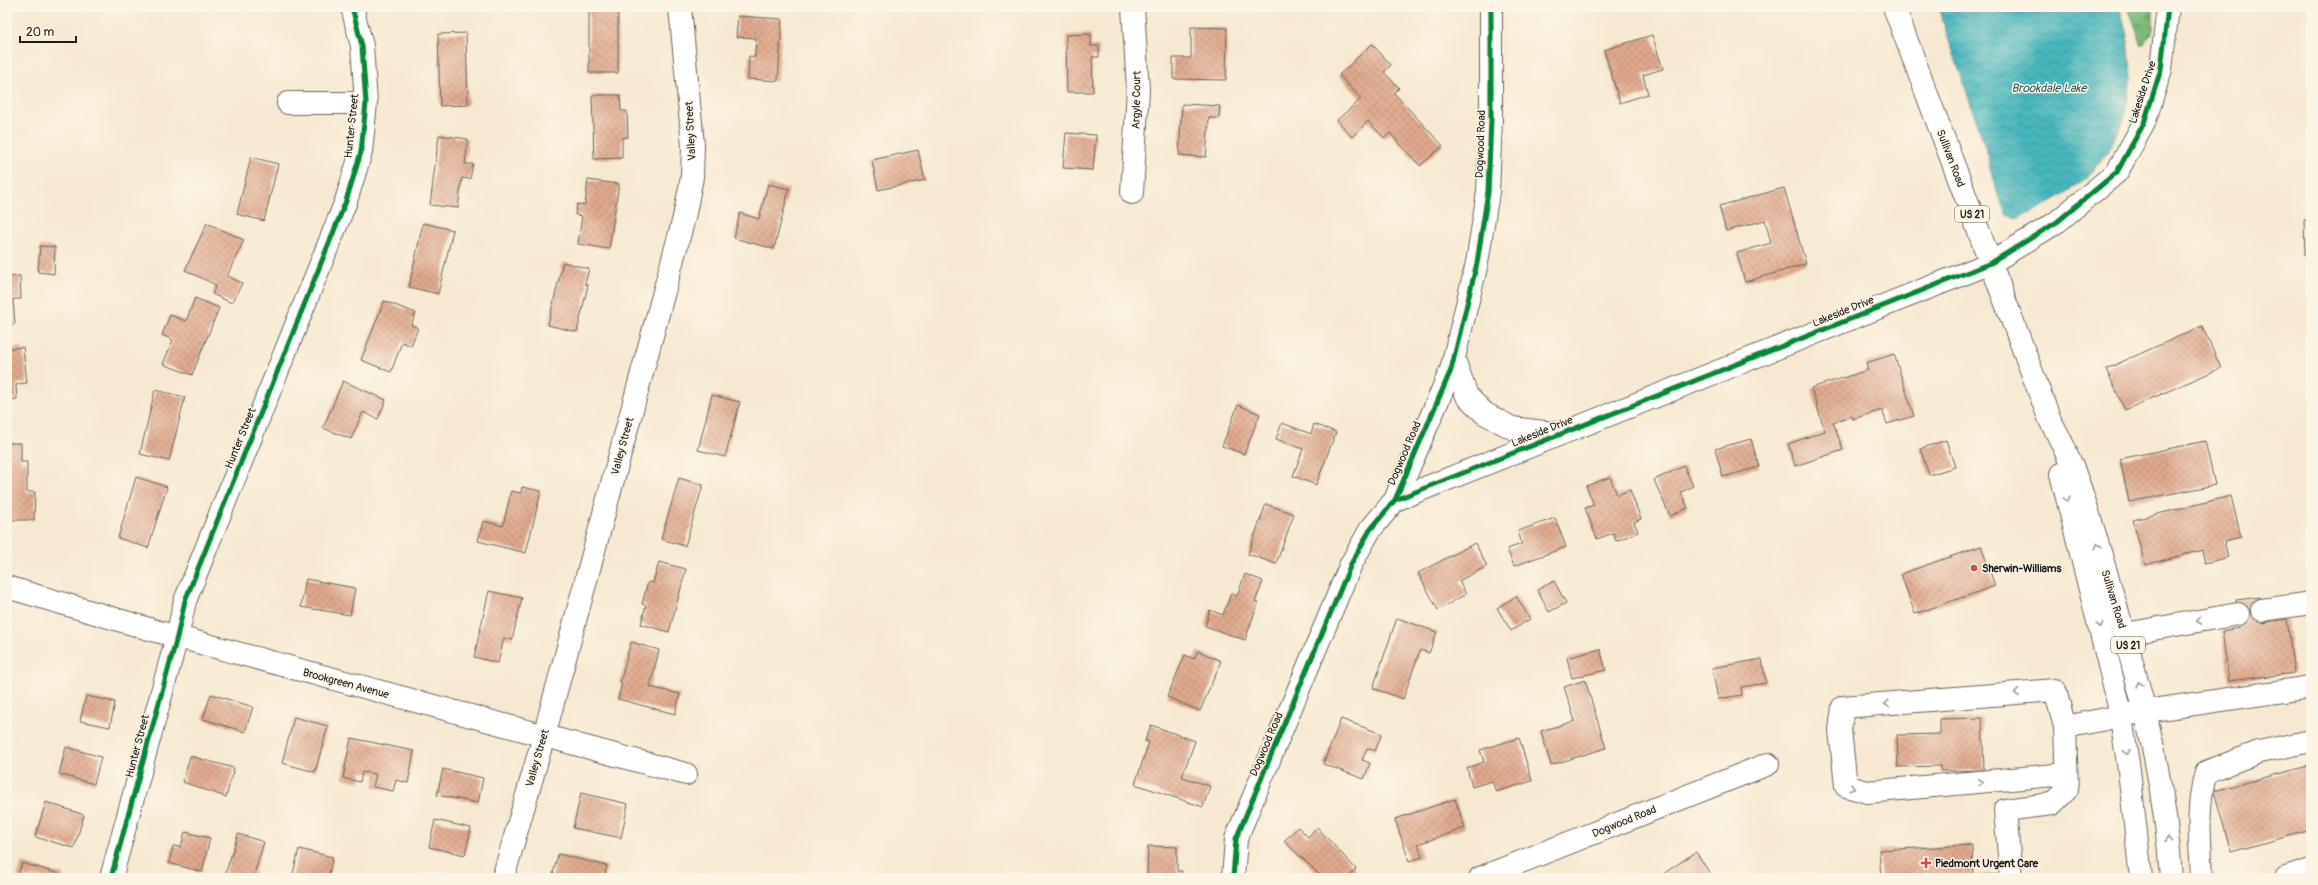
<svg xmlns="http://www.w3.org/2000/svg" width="2318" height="885" font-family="Pangolin,sans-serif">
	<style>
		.forest { fill: url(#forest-firs); stroke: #4c6a4a }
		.water { fill: url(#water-waves); stroke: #32696c }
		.building { fill: url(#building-cross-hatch) }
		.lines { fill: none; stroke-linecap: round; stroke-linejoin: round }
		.minor-casing { stroke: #69645b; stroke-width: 24 }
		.major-casing { stroke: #69645b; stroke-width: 24 }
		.minor { stroke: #fff; stroke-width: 22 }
		.major { stroke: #fff; stroke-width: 22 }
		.cycleway-casing { stroke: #fcf5e5; stroke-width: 8 }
		.cycleway { stroke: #00873e; stroke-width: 5 }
		.oneway { stroke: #999 }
		.poi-dot { fill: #d1495b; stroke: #fcf5e5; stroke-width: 1.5 }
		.labels { text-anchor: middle; stroke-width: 3; stroke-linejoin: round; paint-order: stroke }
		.shield { fill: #fcf5e5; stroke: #5f5d58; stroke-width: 1 }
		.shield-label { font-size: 10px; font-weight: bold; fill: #1c1c1c }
		.street-label { font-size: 11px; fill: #1c1c1c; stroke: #fcf5e5 }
		.poi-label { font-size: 11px; font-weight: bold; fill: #1c1c1c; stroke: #fcf5e5; text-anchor: start }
		.water-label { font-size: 12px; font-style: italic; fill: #2d5a5c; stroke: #fcf5e5 }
	</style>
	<defs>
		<pattern id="forest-firs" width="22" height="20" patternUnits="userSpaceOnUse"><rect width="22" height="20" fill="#7cb979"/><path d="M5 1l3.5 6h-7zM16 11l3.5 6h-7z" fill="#6b9e68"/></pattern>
		<pattern id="water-waves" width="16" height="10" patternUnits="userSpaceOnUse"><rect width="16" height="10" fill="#47b6bc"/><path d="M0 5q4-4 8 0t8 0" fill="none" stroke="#3a9398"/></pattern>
		<pattern id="building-cross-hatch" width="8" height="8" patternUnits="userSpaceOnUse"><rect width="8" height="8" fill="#e0a98d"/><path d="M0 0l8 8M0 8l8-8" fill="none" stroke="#c09179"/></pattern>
	</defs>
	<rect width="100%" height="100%" fill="#fcf5e5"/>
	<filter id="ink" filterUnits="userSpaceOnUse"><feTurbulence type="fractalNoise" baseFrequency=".025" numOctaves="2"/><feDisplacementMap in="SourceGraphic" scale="8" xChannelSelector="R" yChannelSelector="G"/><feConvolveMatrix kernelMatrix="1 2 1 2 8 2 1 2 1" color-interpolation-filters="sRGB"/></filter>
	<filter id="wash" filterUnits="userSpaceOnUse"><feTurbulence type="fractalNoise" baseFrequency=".012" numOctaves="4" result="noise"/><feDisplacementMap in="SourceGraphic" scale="16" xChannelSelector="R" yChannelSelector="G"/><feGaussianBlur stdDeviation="0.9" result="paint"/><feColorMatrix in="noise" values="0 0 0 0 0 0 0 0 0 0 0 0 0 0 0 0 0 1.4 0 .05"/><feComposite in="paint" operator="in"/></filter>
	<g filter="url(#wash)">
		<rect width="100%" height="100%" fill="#f7e9d1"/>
		<path class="forest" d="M2128,7h25v24l-11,14z"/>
		<path class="water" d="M1938,7h181c20,57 15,117 -26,163 -19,22 -49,35 -74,48l-12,-3 -9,-20 -10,-40z"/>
		<g id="blocks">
			<g class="building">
				<rect x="589" y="9" width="29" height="64"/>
				<path d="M738,16l44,3 -4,62 -30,-2 1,-23 6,1 1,-19 -20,-1z"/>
				<path d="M1191,27l36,1 -1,52 -53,-1v-21h18z"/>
				<path d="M466,33l2,72 -28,1 -2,-72z"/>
				<path d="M1091,34v12h8v11h-7l1,35h-26l-1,-57z"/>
				<path d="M1652,35l11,34 -20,6 5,19 -28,9 -16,-53z"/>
				<path d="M1372,44l19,21 -7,7 15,16 -5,5 49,53 -23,20 -30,-33 -6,5 -16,-17 -16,16 -15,-17 24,-21 -22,-24z"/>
				<path d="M592,95h28l1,16h6l1,26 -6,1v20l-28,1z"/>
				<path d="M1182,104l38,2 -1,12h-10l-3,39 -27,-2z"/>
				<path d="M1066,133l30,2 -3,35 -30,-2z"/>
				<path d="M439,135l29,4 -3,25h8l-3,15 -8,-1 -4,30 -28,-3z"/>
				<path d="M918,150l7,30 -47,10 -6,-30z"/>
				<path d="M251,157l27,7 -14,57 -27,-7z"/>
				<path d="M588,180l31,4 -10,65 -31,-5 4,-28 -7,-1 2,-11 8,1z"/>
				<path d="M768,184l21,5 -15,60 -40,-11 6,-25 19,6z"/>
				<path d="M1784,188l22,76 -61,18 -8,-29 34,-10 -6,-23 -39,11 -7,-25z"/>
				<path d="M2304,220h7v36h-6z"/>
				<path d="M207,223l37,17 -17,36 15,7 -10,20 -20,-9 4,-9 -31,-15z"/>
				<path d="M423,223l30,7 -15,64 -29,-7z"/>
				<path d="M40,246l15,1 -1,27 -16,-2z"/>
				<path d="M563,262l26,7 -4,15 3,1 -11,47 -29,-7z"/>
				<path d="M20,276l1,23h-8l2,25 -8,1v-48z"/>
				<path d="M195,298l24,10 -27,67 -29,-11 10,-24 -11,-5 8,-20 16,6z"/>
				<path d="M384,301l32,12 -5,12 7,3 -7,18 -9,-4 -11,30 -30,-12z"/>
				<path d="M2202,326l19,42 -96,42 -19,-41z"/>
				<path d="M23,347l4,36 -11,1 1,15 -10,1v-51z"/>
				<path d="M1894,354l20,62 -27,8 -5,-14 -30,9 -1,-3 -18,6 10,28 -48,16 -7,-22 37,-13 -14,-43 57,-18 -2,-7z"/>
				<path d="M343,381l43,19 -8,19 -15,-7 -12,27 -28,-11z"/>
				<path d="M155,390l30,7 -16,64 -29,-7z"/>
				<path d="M712,395l28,7 -15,55 -27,-7z"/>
				<path d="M1238,405l22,9 -16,40 -22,-8z"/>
				<path d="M1282,423l29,11 3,-10 22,8 -20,53 -23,-9 10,-27 -27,-10z"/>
				<path d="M1751,439l8,28 -36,10 -8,-28z"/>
				<path d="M1946,440l9,27 -26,8 -9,-26z"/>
				<path d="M2205,441l10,44 -86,17 -9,-43z"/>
				<path d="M7,443h14v19h6v30h8l-1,28h-27z"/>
				<path d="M1684,466l9,20 -12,6 7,16 -18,8 -16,-36z"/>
				<path d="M136,477l31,10 -19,61 -30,-10z"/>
				<path d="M1610,477l7,18 13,-5 11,29 -7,3 4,10 -22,9 -3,-8 -16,6 -12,-31 9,-3 -8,-19z"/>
				<path d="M679,478l24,7 -18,61 -24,-7z"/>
				<path d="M522,487l19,4 -15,62 -48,-12 5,-20 20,5 8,-35 10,2z"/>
				<path d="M2231,496l10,41 -17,4 4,16 -23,6 -3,-13 -57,15 -12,-45z"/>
				<path d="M1266,504l28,10 -18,50 -28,-10z"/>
				<path d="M1555,518l11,29 -52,19 -7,-17 15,-5 -4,-13z"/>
				<path d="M1475,543l12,23 -28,15 7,13 -28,16 -20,-37z"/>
				<path d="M1981,546l14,40 -80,28 -14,-40z"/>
				<path d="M659,562l27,7 -17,63 -28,-8 5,-19 -4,-1 6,-22 5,1z"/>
				<path d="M1245,574l18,7 -8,21 3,1 -13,37 -40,-14 5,-16 13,5 8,-22 6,3z"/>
				<path d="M306,579l49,9 -5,27 -49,-8z"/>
				<path d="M1554,581l12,22 -17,9 -12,-22z"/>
				<path d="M489,591l33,7 -10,42 -8,-2 -6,25 -24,-6z"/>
				<path d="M1516,596l14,23 -19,12 -14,-23z"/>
				<path d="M2260,597l3,26 24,-4 7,54 -65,8 -7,-50 17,-3 -3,-28z"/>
				<path d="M1397,618l40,14 -8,21 -9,-3 -17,49 -30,-11z"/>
				<path d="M631,642l28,8 -9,37 30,7 -5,20 -57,-15 4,-16h-2z"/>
				<path d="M1600,649l6,21 -34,8 -5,-20z"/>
				<path d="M1198,651l23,10 -21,50 -33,-14 18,-42 9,4z"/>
				<path d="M1762,659l4,24 -25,4 1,8 -24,4 -6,-31z"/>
				<path d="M1585,680l21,68 -55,17 -10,-34 34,-10 -11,-34z"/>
				<path d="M211,694l42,13 -8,25 -42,-13z"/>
				<path d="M86,696l29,6 -5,25 -30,-6z"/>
				<path d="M294,717l34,9 -13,46 -33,-9z"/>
				<path d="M1982,718l2,52 -44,1v-5l-42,1 -1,-32 43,-1v-15z"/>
				<path d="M1341,719l41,15 -7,17 -8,-3 -5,12 8,3 -6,16 -41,-15z"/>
				<path d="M1151,725l44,16 -13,36 28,9 -7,21 -68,-23 14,-42 -4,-1z"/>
				<path d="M351,738l63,13 -6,32 -12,-3 -3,11 -20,-4 3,-13 -14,-2 -2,10 -17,-4z"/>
				<path d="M1519,738l13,43 -36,11 -4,-11 -20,6 -5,-19 17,-6 -4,-12z"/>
				<path d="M66,747l35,10 -7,27 -35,-10z"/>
				<path d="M190,756l44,12 -8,29 -43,-15z"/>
				<path d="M2308,766l3,10v54l-80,22 -17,-61z"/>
				<path d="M443,769l40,9 -5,25 -41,-8z"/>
				<path d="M581,793l47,11 -7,34 -48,-10z"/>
				<path d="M1455,799l10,29 -47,16 4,13 -13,4 -14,-42z"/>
				<path d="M46,802l38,13 -10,33 -39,-11z"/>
				<path d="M435,820l36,8 -6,27 -36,-8z"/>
				<path d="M1298,827l10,10 9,-10 39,42 -8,9h-25l-39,-37z"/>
				<path d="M185,832l25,6 -8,34 -33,-9 4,-17 8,1z"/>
				<path d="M238,834l26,8 -11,36h-18l-10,-3z"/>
				<path d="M1972,845l1,31 24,-1v3h-116l-2,-28z"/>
				<path d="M1148,846l29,1v24h5v7h-35z"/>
				<path d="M299,849l34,8 -5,21h-36z"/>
				<path d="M1696,852l15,23 -5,3h-49z"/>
				<path d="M558,854l49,12 -3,12h-52z"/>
				<path d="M22,863l42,12 -1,3h-46z"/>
			</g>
		</g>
	</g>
	<g filter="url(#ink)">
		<use href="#blocks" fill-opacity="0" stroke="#69645b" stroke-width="1"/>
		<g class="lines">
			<defs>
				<g id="minor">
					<path d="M288,103h78"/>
					<path d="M1132,193l6,-104 -5,-82"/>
					<path d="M1454,359l13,37 17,17 28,15 47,6"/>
					<path d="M1395,500l596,-237 66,-41 60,-50 27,-49 17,-54 7,-62"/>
					<path d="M7,587l149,44 530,143"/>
					<path d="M2262,610l49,-7"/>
					<path d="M2125,634l113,-20"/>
					<path d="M2065,727l81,-16 165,-24"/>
					<path d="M2202,875c-2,-36 -6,-68 4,-103l53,-20 52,-11"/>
					<path d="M111,878l66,-241 8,-36 161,-400 15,-49 5,-49 -4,-57 -10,-39"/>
					<path d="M503,878l41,-142 79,-293 61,-225 8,-41 1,-32 -13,-138"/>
					<path d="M1233,878l3,-39 115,-275 19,-34 25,-30 56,-130 26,-107 11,-71 3,-73v-112"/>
					<path d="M1480,878l288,-114"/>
					<path d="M2011,878l-6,-68 47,-6 15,-15 -2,-62 -10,-37 -212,17 -3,23 6,56 21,6 199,-18"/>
					<path d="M2286,878l25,-8"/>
				</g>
				<g id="major">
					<path d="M1894,7l156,413c28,49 42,106 58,159 30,100 57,195 63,299"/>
					<path d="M2061,474l58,231 10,65 12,108"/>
				</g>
			</defs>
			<use href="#minor" class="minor-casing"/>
			<use href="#major" class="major-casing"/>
			<use href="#minor" class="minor"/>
			<use href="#major" class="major"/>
			<defs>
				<g id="cycleway">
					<path d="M1395,500l596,-237 66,-41 60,-50 27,-49 17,-54 7,-62"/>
					<path d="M111,878l66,-241 8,-36 161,-400 15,-49 5,-49 -4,-57 -10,-39"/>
					<path d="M1233,878l3,-39 115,-275 19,-34 25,-30 56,-130 26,-107 11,-71 3,-73v-112"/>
				</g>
			</defs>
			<use href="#cycleway" class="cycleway-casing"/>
			<use href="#cycleway" class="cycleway"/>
		</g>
		<defs><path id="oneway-chevron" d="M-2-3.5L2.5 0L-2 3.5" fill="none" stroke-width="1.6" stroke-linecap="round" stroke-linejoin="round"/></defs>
		<g class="oneway">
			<use href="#oneway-chevron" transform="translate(2067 499) rotate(75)"/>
			<use href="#oneway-chevron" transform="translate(2098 546) rotate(-107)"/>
			<use href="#oneway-chevron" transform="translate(2199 621) rotate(169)"/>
			<use href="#oneway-chevron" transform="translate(2100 625) rotate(76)"/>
			<use href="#oneway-chevron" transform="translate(2139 684) rotate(-105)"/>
			<use href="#oneway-chevron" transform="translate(2017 693) rotate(175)"/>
			<use href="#oneway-chevron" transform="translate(1887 704) rotate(175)"/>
			<use href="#oneway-chevron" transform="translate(2127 752) rotate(81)"/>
			<use href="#oneway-chevron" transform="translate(1981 782) rotate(-5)"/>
			<use href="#oneway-chevron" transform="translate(1852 788) rotate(17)"/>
			<use href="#oneway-chevron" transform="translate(2168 839) rotate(-96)"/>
		</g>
	</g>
	<g class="poi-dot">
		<circle cx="1974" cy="568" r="4"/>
		<path d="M1924 857h4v4h4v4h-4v4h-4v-4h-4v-4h4z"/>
	</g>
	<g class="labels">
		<g class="shield">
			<rect x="1955" y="206" width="34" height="16" rx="3"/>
			<rect x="2111" y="637" width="34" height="16" rx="3"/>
		</g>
		<g class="shield-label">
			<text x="1972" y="218">US 21</text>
			<text x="2128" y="649">US 21</text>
		</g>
		<g class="street-label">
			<text transform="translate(2142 92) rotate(-72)" y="4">Lakeside Drive</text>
			<text transform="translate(1136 100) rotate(-89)" y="4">Argyle Court</text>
			<text transform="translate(351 126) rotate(-84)" y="4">Hunter Street</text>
			<text transform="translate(690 131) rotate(-93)" y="4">Valley Street</text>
			<text transform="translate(1480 144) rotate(-88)" y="4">Dogwood Road</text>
			<text transform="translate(1951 158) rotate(69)" y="4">Sullivan Road</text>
			<text transform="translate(1843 311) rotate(-22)" y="4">Lakeside Drive</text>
			<text transform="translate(1542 431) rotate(-22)" y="4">Lakeside Drive</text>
			<text transform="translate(240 438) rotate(-68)" y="4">Hunter Street</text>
			<text transform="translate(622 446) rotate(-75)" y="4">Valley Street</text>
			<text transform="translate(1404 453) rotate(-67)" y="4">Dogwood Road</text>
			<text transform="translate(2114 599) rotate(73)" y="4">Sullivan Road</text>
			<text transform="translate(346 683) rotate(15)" y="4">Brookgreen Avenue</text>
			<text transform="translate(1266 744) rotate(-67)" y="4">Dogwood Road</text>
			<text transform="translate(137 746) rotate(-75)" y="4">Hunter Street</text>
			<text transform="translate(537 758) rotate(-74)" y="4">Valley Street</text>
			<text transform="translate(1624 821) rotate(-22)" y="4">Dogwood Road</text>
		</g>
		<g class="poi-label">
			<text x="1982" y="572">Sherwin-Williams</text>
			<text x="1935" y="867">Piedmont Urgent Care</text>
		</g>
		<g class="water-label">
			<text x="2049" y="92">Brookdale Lake</text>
		</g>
	</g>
	<rect width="2318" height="885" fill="none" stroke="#fcf5e5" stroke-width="24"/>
	<path d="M20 36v6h56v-6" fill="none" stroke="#1c1c1c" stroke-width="2"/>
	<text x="26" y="36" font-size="12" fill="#1c1c1c" stroke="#fcf5e5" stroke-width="3" paint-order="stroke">20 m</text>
</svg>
